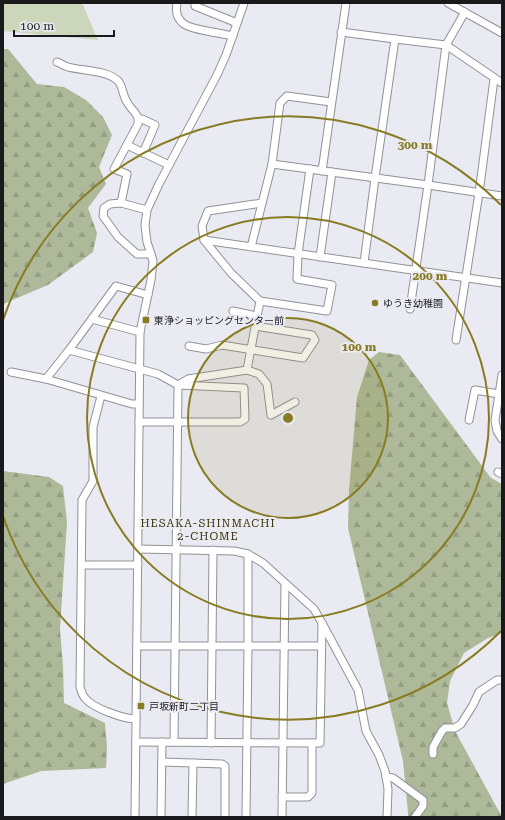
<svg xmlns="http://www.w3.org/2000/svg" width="505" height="820" font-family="'Roboto Serif','Noto Sans JP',serif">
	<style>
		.grass { fill: #cbd6bb }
		.forest { fill: url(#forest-firs) }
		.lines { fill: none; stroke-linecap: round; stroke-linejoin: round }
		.minor-casing { stroke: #919199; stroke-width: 9 }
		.minor { stroke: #fff; stroke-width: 7 }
		.ring { fill: none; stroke: #887c22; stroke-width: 2 }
		.poi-dot { fill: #887c22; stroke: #eaeaf3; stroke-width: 1.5 }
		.labels { text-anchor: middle; stroke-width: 4; stroke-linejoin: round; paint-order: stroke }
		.poi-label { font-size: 10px; fill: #1a1a1d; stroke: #eaeaf3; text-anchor: start }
		.neighbourhood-label { font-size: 11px; letter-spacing: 1px; fill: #3b350a; stroke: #eaeaf3 }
		.centre { fill: #887c22; stroke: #eaeaf3; stroke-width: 2 }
		.ring-label { font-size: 12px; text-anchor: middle; font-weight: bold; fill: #887c22; stroke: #eaeaf3; stroke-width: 4; stroke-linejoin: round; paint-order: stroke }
	</style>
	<defs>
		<pattern id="forest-firs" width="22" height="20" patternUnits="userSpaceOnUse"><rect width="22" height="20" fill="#adb998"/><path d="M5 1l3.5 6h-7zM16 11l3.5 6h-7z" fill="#949e83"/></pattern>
	</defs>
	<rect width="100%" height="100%" fill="#eaeaf3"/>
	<path class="grass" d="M3,3h75l5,2 15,35 -95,-9z"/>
	<g class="forest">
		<path d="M3,49h5l29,35 27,3 22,13 17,17 9,18 -13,32 7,17 -18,24 9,25 -4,19 -45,33 -45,19z"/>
		<path d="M379,352l21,3 91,123 11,6v149l-14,5 -24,15 -14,28 -3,22 8,28 47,86h-94v-5l-5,-51 -55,-233 1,-38 8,-93 12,-37z"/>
		<path d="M3,471l46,6 14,9 4,36 -7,107 3,37 1,37 41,20 2,24 -1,21 -65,3 -38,13z"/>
	</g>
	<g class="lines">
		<defs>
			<g id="minor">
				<path d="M177,3c-4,22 13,25 30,28 9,2 17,3 26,5"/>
				<path d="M195,3v3l42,17"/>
				<path d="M448,3l54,30"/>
				<path d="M341,32l54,7 51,6 56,38"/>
				<path d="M57,62c3,1 7,4 11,5 14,4 41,3 51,15 4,6 4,14 8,20 4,8 13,12 11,22l-24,45 13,5 -6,29"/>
				<path d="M139,119h3l13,6 -12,28"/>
				<path d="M127,145l42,20"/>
				<path d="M272,164l156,21 74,11"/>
				<path d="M322,171l24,-168"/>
				<path d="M262,203l-54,8 -6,15 2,14 27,33 29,28 67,10 5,-26 -35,-6 1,-25 12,-85"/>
				<path d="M147,210l-26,-7 -11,1 -6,4 -1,8 15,21 19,17h14"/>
				<path d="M204,240l298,43"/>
				<path d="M251,247l21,-83 8,-61 7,-7 44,6"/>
				<path d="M320,257l12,-85"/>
				<path d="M364,263l11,-85 20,-139"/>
				<path d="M410,309l18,-124 18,-140 19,-33"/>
				<path d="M233,311l24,5"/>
				<path d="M92,319l48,13"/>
				<path d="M456,340l23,-147 15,-114"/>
				<path d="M189,346l17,3 16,-4 81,13 12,-18 -3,-5 -57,-9"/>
				<path d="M69,350l89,24 20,11 -4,357"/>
				<path d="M247,370l13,-69"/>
				<path d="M11,372l35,7 86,25h7"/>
				<path d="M502,375l-7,45 2,11 5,8"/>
				<path d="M46,379l23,-29 47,-64 32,9"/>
				<path d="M101,396l-8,31v54l-11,19 -2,187c1,3 2,8 5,11 7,10 39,21 51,21"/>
				<path d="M469,420l6,-30 24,4"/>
				<path d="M139,422h101l5,-3 -1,-31 -66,-3 10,-6 59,-9 12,4 8,10 4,31 24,-13"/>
				<path d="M498,472l4,2"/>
				<path d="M138,549l96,2 14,3 15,9 51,46 8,14 36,67 8,41 13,24 6,16 3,18 -1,28"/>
				<path d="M82,565h56"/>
				<path d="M137,646h184"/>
				<path d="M136,742l184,1 2,-120"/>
				<path d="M211,743l2,-193"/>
				<path d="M433,754v-7l9,-16 3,-3h10l6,-4 12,-19 6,-13 18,-12h5"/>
				<path d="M162,762l60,2 3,2v51"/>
				<path d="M386,777l7,1 30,22v6l-8,11"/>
				<path d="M282,797h26l4,-4v-50"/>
				<path d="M135,817l5,-485 11,-52 2,-19 -2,-7 -4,-12 -2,-17 2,-15 12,-26 58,-109 9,-20 18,-52"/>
				<path d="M161,817l1,-75"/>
				<path d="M192,817l1,-54"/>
				<path d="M246,817l2,-171v-92"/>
				<path d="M282,817l3,-233"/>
			</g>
		</defs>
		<use href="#minor" class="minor-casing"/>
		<use href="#minor" class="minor"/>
	</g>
	<circle cx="288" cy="418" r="100" fill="#887c22" fill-opacity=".12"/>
	<g class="ring">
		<circle cx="288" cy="418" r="100"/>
		<circle cx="288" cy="418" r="201"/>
		<path d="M501 631A301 301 0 0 1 3 516M3 320A301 301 0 0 1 501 205"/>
	</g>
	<g class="poi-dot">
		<circle cx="375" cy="303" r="4"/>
		<rect x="142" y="316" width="8" height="8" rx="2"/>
		<rect x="137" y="702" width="8" height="8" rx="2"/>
	</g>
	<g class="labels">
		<g class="poi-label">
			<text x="383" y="307">ゆうき幼稚園</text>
			<text x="154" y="324">東浄ショッピングセンター前</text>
			<text x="149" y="710">戸坂新町二丁目</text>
		</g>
		<g class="neighbourhood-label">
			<text x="208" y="527">HESAKA-SHINMACHI<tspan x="208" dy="13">2-CHOME</tspan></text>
		</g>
	</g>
	<circle cx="288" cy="418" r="6" class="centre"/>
	<g class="ring-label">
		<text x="415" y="149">300 m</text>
		<text x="430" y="280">200 m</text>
		<text x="359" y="351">100 m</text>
	</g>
	<rect width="505" height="820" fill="none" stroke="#1a1a1d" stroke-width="8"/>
	<path d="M14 30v6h100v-6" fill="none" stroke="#1a1a1d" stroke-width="2"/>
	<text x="20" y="30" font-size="12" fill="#1a1a1d" stroke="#eaeaf3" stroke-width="3" paint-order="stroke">100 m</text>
</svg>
